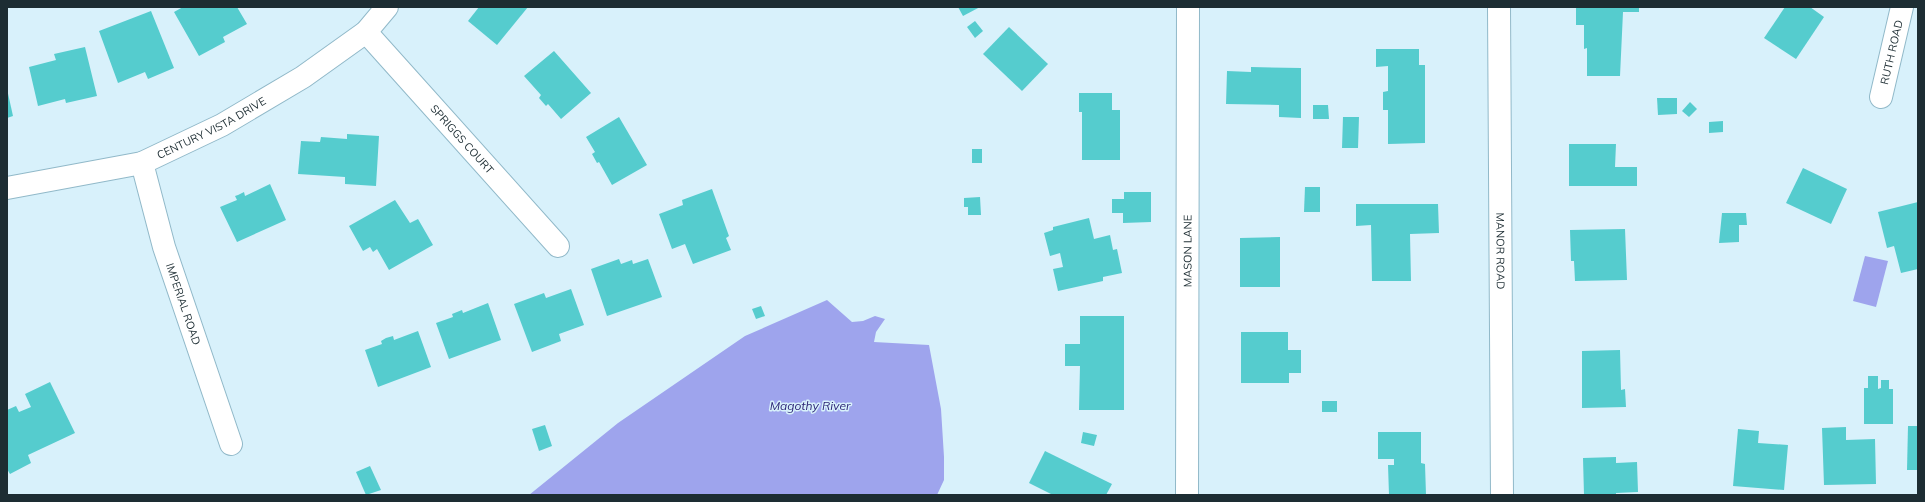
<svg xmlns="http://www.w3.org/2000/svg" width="1925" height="502" font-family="Mulish,sans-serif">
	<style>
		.water { fill: #9ea4ed }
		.building { fill: #55ccce }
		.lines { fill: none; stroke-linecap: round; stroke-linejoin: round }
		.minor-casing { stroke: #91b9c9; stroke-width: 24 }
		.minor { stroke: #fff; stroke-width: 22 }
		.labels { text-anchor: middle; stroke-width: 3; stroke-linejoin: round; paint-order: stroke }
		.street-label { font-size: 11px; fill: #1d2d33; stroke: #d8f1fb }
		.water-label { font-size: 12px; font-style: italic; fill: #281f72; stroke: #d8f1fb }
	</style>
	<rect width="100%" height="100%" fill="#d8f1fb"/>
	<g class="water">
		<path d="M1865,256l23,5 -12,46 -23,-6z"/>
		<path d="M827,300l25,22 11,-1 12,-5 10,3 -9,13 -2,10 55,3 12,64 3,48v23l-7,15h-408l89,-72 127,-87z"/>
	</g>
	<g class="building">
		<path d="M183,7h54l10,17 -24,13 2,5 -26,14 -25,-44z"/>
		<path d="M479,7h49l-31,38 -29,-24z"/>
		<path d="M958,7h22l-17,9z"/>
		<path d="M1576,7h63v5h-16l-3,64h-33v-28l-3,1v-24h-8z"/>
		<path d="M1785,7h25l14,10 -28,42 -32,-21z"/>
		<path d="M151,11l23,57 -26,11 -3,-7 -27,11 -19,-52z"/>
		<path d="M975,21l8,10 -8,7 -8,-11z"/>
		<path d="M1009,27l39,37 -26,27 -39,-37z"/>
		<path d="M85,47l12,49 -31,7 -1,-4 -27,7 -9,-39 27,-7 -2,-6z"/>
		<path d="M1376,49h43v16h6v78l-37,1v-34h-5v-18l5,-1v-25l-12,1z"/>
		<path d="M554,51l37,42 -30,26 -13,-15 -2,2 -7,-8 2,-3 -17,-19z"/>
		<path d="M1251,67l50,1v50l-22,-1v-12l-53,-1 1,-33 24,1z"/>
		<path d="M7,89l6,27 -6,2z"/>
		<path d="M1079,93h33v17h8v50h-38v-48h-3z"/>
		<path d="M1657,98h20v16l-19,1z"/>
		<path d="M1690,102l7,7 -8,8 -7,-6z"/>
		<path d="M1313,105h15l1,14h-16z"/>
		<path d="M619,117l28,48 -35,20 -13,-23 -2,1 -5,-9 3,-2 -9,-15z"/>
		<path d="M1343,117h16l-1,31h-16z"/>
		<path d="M1723,121v11l-14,1v-11z"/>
		<path d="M347,134l32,2 -3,50 -31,-2v-7l-47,-3 3,-33 19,1 1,-5 26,2z"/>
		<path d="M1569,144h47l-1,23h22v19h-68z"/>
		<rect x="972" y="149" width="10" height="14"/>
		<path d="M1803,168l44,21 -16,35 -45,-21z"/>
		<path d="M270,184l16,36 -49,22 -17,-35 17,-7 -2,-4 3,-1 6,-3 1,4z"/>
		<path d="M1305,187h15v25h-16z"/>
		<path d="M712,189l17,47 -3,2 5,12 -38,14 -8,-20 -13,5 -13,-35 24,-9 -1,-5z"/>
		<path d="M1124,192h27v30l-28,1v-10h-11v-14h12z"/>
		<path d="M980,197l1,18h-13v-8h-4v-9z"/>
		<path d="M395,200l15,23 8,-4 15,26 -44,25 -12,-21 -4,3 -3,-5 -7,4 -14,-25z"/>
		<path d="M1918,202v67l-17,4 -7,-27 -7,2 -9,-36z"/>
		<path d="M1356,204h82l1,29 -29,1 1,47h-39l-1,-56 -15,1z"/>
		<path d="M1722,213h24l1,12h-8v17l-20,1z"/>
		<path d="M1089,218l5,21 16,-4 3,15 4,-1 5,24 -19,4v4l-45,10 -5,-22 10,-2 -3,-14 -10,3 -6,-23 9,-3v-3z"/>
		<path d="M1625,229l2,51 -52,1 -1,-20h-3l-1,-31z"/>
		<path d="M1280,237v50h-40v-49z"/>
		<path d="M619,259l2,5 11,-4 1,4 15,-5 14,38 -55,19 -16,-47z"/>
		<path d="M571,289l13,36 -25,9 2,7 -29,11 -18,-48 30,-11 2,5z"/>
		<path d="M488,303l13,37 -52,19 -13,-36 17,-6 -1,-3 10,-4 1,3z"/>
		<path d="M761,306l4,10 -9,3 -4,-10z"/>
		<path d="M1080,316h44v94h-45l1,-44h-15v-22h15z"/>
		<path d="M418,331l13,36 -53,20 -13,-37 17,-6 -1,-3 5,-3 7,-2 1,4z"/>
		<path d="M1241,332h47v18h13v23h-12v10h-48z"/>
		<path d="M1620,350l1,40 4,-1 1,18 -44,1v-57z"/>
		<path d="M1868,376h10v13l3,-1v-8h8v9h4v35h-29v-36h4z"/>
		<path d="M50,382l25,51 -47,22 3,8 -21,11 -3,-5v-59l9,-4 3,6 12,-5 -6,-13z"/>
		<rect x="1322" y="401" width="15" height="11"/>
		<path d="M545,425l7,21 -13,5 -7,-22z"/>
		<path d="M1908,426h10v44h-11z"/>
		<path d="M1846,427v13l29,-1 1,45 -52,1 -2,-57z"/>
		<path d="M1738,429l21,2 -1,12 30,2 -4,45 -51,-4z"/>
		<path d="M1083,432l14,3 -3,11 -13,-3z"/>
		<path d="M1378,432h43v31l4,1 1,31h-37l-1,-30h6v-6h-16z"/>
		<path d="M1045,451l67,33 -6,11h-53l-24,-12z"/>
		<path d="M1616,457v6l21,-1 1,30 -22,1v2h-32l-1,-37z"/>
		<path d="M370,466l11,24 -15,5 -10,-23z"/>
	</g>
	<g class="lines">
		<defs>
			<g id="minor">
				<path id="s1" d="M1499,7l3,488"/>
				<path id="s2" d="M366,32l192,214"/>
				<path id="s3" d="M1881,97l21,-90"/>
				<path id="s4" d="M142,163l22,84 67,197"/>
				<path id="s5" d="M7,188l135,-25 80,-38 81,-48 63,-45 21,-25"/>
				<path id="s6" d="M1187,495l1,-488"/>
			</g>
		</defs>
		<use href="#minor" class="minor-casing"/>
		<use href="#minor" class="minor"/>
	</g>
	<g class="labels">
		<g class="street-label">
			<text dy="4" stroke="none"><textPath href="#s3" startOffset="46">RUTH ROAD</textPath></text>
			<text dy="4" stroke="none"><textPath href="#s5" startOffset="215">CENTURY VISTA DRIVE</textPath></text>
			<text dy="4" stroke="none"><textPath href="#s2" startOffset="144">SPRIGGS COURT</textPath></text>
			<text dy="4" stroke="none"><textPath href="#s6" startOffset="244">MASON LANE</textPath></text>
			<text dy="4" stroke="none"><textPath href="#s1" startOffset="244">MANOR ROAD</textPath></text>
			<text dy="4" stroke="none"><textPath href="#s4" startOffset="147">IMPERIAL ROAD</textPath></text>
		</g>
		<g class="water-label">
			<text x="810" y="410">Magothy River</text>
		</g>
	</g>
	<rect width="1925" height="502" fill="none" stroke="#1d2d33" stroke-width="16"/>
</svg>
